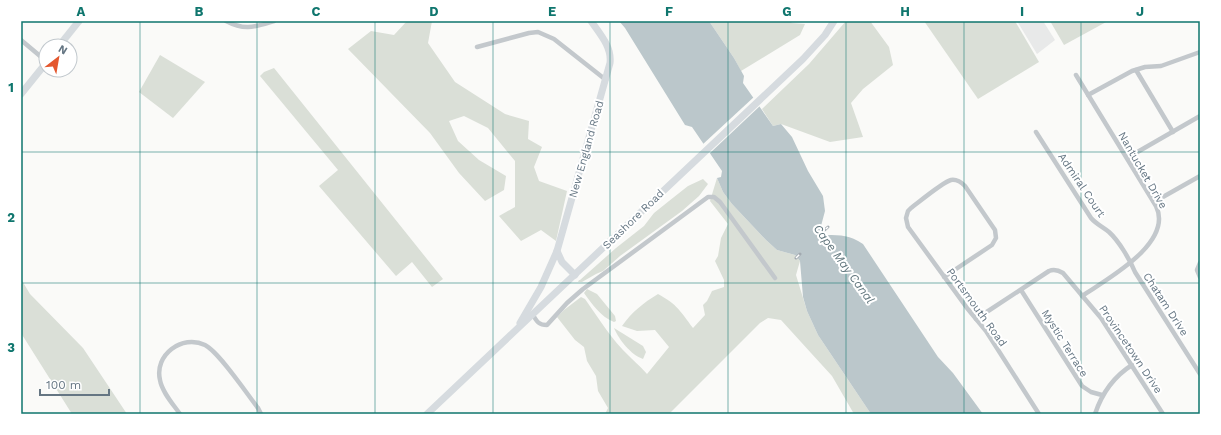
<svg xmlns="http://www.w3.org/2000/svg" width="1221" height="435" font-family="'Work Sans',sans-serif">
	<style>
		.built { fill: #e8e9e9 }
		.green { fill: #dadfd7 }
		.water { fill: #bbc7cb }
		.pier { fill: #fafaf8 }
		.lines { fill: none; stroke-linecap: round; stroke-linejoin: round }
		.street { stroke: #c3c8cc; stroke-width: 4.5 }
		.secondary { stroke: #d6dbdf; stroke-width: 7 }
		.rail-casing { stroke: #a2aab0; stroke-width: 3 }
		.rail { stroke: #fff; stroke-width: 1.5; stroke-dasharray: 4.5; stroke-linecap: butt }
		.grid { fill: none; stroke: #0f766e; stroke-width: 1; stroke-opacity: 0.55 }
		.labels { text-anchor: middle; stroke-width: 4; stroke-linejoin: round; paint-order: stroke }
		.street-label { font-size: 11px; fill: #657683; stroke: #fff }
		.water-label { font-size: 12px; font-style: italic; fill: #60757c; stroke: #fff }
		.neatline { fill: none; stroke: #0f766e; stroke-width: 1.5 }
		.grid-label { font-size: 13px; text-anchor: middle; font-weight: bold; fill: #0f766e }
	</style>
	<rect width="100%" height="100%" fill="#fafaf8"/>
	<path class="built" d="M1017,21h26l12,19 -18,14z"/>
	<g class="green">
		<path d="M407,21h25l-4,22 27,39 50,32 24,7 -1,18 14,8 -8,20 5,14 28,10 -11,50 -15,-11 -20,11 -22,-25 16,-9v-46l-27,-33 -24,-12 -15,5 9,20 21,19 27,16 -2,14 -19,11 -26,-28 -29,-40 -82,-84 23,-18 23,4z"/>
		<path d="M709,21h81l2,2 13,1 -5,11 -59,36 -7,-13z"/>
		<path d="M846,21h24l19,26 4,18 -30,24 -12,14 12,34 -33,5 -49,-18 -8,2 -11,-17 47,-45z"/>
		<path d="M924,21h91l24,41 -61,37z"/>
		<path d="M1050,21h58l-44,24z"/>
		<path d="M160,55l45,27 -32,36 -34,-26z"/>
		<path d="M274,68l169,211 -11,8 -20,-25 -16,14 -77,-90 19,-16 -78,-94 4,-4z"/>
		<path d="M717,178l6,14 9,12 34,36 11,10 18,5 5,6 -4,14 11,36 11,24 53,79h-17l-22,-38 -21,-23 -30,-33 -13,-2 -8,5 -91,91h-64l3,-6 -10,-17 -2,-15 -9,-15 -3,-14 -9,-7 -18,-23 7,-7 17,-13 4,2c14,20 27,41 44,57 7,7 12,11 18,18l22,-27 -14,-17 -18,1 -15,-5c10,-14 21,-23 36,-32 20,11 22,17 35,34l12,-13 -2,-10 4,-4 5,-10 12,-4v-7l-9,-19 3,-5 3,-18 7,-14 -18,-23z"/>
		<path d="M703,179l5,5 -9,12 -17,15 -62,45 -17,15 -7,3 -14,8h-4l1,-2h1l36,-32 28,-22 10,-13 15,-12 19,-15z"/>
		<path d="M21,279l9,15 53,54 44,66h-55l-51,-81z"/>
		<path d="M587,289l10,5 18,22 1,5 -2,1c-13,-5 -22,-18 -30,-29z"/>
		<path d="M614,328l29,18 3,6 -3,7c-12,-4 -24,-19 -29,-31z"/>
	</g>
	<path class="water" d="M619,21h90l25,37 10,18 -1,7 30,43 8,-2 11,13 16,34 15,25 2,15 -4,15 5,9c16,0 23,0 37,9l75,113 15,16 30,41h-112l-53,-79 -11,-24 -4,-14 -3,-36 -5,-6 -18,-5 -11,-10 -34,-36 -9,-12 -6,-14 4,-1 1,-6 -30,-44 -7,-2 -60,-97z"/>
	<path class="pier" d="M755,96l6,9 -52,49 -7,-9z"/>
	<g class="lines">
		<g class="street">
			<path d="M226,21c19,10 28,6 48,0"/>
			<path d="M21,40l25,21"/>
			<path d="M477,47l52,-14 9,-1 16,7 52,41"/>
			<path d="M1136,70l37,62"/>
			<path d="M1076,75l80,131c18,37 -49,73 -74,90"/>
			<path d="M1088,95l44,-24 13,-4 16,-1 39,-14"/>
			<path d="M1036,132l55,86c5,6 12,9 18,14 10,9 21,28 26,40l65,102"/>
			<path d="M1127,158l73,-42"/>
			<path d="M1154,202l46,-26"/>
			<path d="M1200,263l-3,7 3,7"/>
			<path d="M944,277l48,-32 4,-7 -1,-8 -30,-44c-4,-4 -8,-7 -14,-6 -8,2 -32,22 -40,28l-3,3 -2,7 2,9 59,81 19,23 53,83"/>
			<path d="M1021,290l61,96 9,6 11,3"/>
			<path d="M533,315c4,7 6,10 14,10l20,-22 16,-14 125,-92h6l6,5 55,76"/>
			<path d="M976,319l73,-48c5,-2 9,-1 14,2l38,45 62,96"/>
			<path d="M180,414c-7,-10 -18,-22 -20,-34 -6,-25 22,-46 45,-35 14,7 42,49 53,63l3,6"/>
			<path d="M1095,414c7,-21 18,-37 37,-49"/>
		</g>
		<g class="secondary">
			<path d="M59,46l20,-25"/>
			<path d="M21,94l25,-31"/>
			<path d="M557,251l5,11 13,13"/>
			<path d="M520,323l21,-36 16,-36 53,-188c2,-16 -10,-29 -19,-42"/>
			<path d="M427,414l376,-355 22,-24 9,-14"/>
		</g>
		<defs>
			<g id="rail">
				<path d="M819,235l9,-8"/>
				<path d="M796,258l4,-4"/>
			</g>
		</defs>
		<use href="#rail" class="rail-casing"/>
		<use href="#rail" class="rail"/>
	</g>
	<path class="grid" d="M140,21v393M257,21v393M375,21v393M493,21v393M610,21v393M728,21v393M846,21v393M964,21v393M1081,21v393M21,152h1179M21,283h1179"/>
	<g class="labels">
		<g class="street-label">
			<text transform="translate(586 149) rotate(-74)" y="4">New England Road</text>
			<text transform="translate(1143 170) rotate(60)" y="4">Nantucket Drive</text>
			<text transform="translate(1082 185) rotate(56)" y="4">Admiral Court</text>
			<text transform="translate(633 219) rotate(-44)" y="4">Seashore Road</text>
			<text transform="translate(1166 304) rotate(57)" y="4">Chatam Drive</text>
			<text transform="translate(977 307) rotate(54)" y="4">Portsmouth Road</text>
			<text transform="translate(1065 343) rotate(58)" y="4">Mystic Terrace</text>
			<text transform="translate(1131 349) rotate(56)" y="4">Provincetown Drive</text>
		</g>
		<g class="water-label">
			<text transform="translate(844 264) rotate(54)" y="4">Cape May Canal</text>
		</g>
	</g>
	<rect width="1221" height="435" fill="none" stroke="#ffffff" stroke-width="44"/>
	<g transform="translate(58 58) rotate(31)"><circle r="19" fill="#ffffff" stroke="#c1c8cd"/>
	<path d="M0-3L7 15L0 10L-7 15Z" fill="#e4572e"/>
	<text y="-6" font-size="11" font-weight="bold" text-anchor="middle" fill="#657683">N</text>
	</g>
	<path d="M40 389v6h69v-6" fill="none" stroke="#657683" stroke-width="2"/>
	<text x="46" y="389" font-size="12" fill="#657683" stroke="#ffffff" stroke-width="3" paint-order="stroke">100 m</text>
	<rect x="22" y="22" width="1177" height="391" class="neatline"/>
	<g class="grid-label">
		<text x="81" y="16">A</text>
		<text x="199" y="16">B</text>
		<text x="316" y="16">C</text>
		<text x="434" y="16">D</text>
		<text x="552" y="16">E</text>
		<text x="669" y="16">F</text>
		<text x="787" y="16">G</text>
		<text x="905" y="16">H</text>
		<text x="1022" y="16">I</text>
		<text x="1140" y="16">J</text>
		<text x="11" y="92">1</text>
		<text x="11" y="222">2</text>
		<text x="11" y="352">3</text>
	</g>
</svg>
